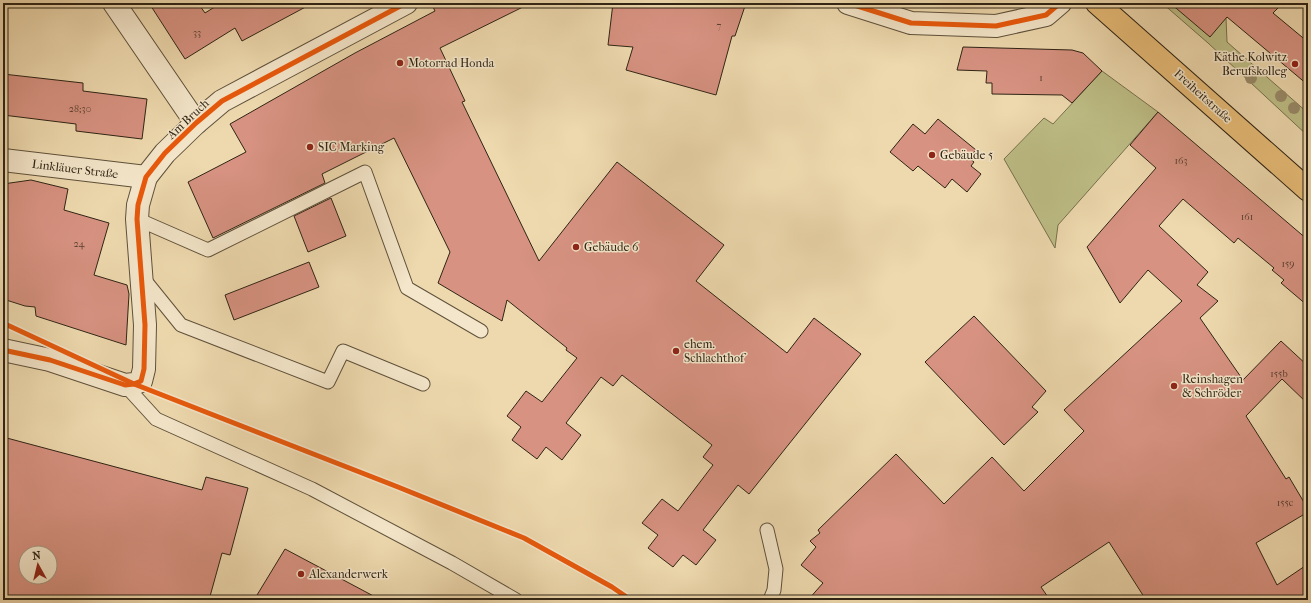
<svg xmlns="http://www.w3.org/2000/svg" width="1311" height="603" font-family="'IM FELL French Canon',serif">
	<style>
		.green { fill: #bebe86; stroke: #76714e }
		.building { fill: #d79281; stroke: #2f2415; fill-rule: evenodd }
		.lines { fill: none; stroke-linecap: round; stroke-linejoin: round }
		.lane-casing { stroke: #5f513b; stroke-width: 15 }
		.street-casing { stroke: #5f513b; stroke-width: 24 }
		.primary-casing { stroke: #2f2415; stroke-width: 24 }
		.lane { stroke: #f4e6ca; stroke-width: 13 }
		.street { stroke: #f4e6ca; stroke-width: 22 }
		.primary { stroke: #e7bc77; stroke-width: 22 }
		.cycleway-casing { stroke: #f4e6ca; stroke-width: 8 }
		.cycleway { stroke: #e8590c; stroke-width: 5 }
		.tree { fill: #998a69 }
		.poi-dot { fill: #8f2418; stroke: #f4e6ca; stroke-width: 1.5 }
		.labels { text-anchor: middle; stroke-width: 3; stroke-linejoin: round; paint-order: stroke }
		.number-label { font-size: 10px; fill: #594030 }
		.poi-label { font-size: 12px; fill: #2f2415; stroke: #f4e6ca; text-anchor: start }
		.street-label { font-size: 12px; fill: #2f2415; stroke: #f4e6ca }
	</style>
	<rect width="100%" height="100%" fill="#eed9ae"/>
	<filter id="stains"><feTurbulence type="fractalNoise" baseFrequency=".005" numOctaves="4"/><feColorMatrix values="0 0 0 0 .2 0 0 0 0 .09 0 0 0 0 .02 0 0 0 .5 -.17"/></filter>
	<radialGradient id="worn" r=".72"><stop offset=".6" stop-color="#630" stop-opacity="0"/><stop offset="1" stop-color="#630" stop-opacity=".3"/></radialGradient>
	<g class="green">
		<path d="M1162,3h8l56,15 1,24 81,71v23l-100,-93z"/>
		<path d="M1102,71l56,41 -100,113 -3,23 -51,-89 40,-41 9,6z"/>
	</g>
	<g class="building">
		<path d="M149,3h49l7,10 16,-10h92l-71,38 -7,-13 -50,31z"/>
		<path d="M431,3h100l-91,45 25,53 -3,1 77,159 78,-99 107,83 -28,36 91,72 27,-35 47,36 -112,140 -11,-9 -35,45 13,10 -20,25 -13,-10 -10,12 -25,-19 10,-13 -16,-12 20,-24 16,12 35,-46 -10,-8 9,-12 -90,-70 -9,11 -12,-9 -35,46 15,12 -19,25 -16,-13 -9,12 -25,-19 9,-13 -14,-11 19,-25 16,11 35,-44 -11,-8 1,-2 -60,-48 -5,21 -64,-38 12,-31 -56,-114 -72,36 3,9 -112,55 -25,-56 58,-30 -16,-28 125,-71 80,-42z"/>
		<path d="M613,3h133l-11,33h-3l-16,59 -90,-25 7,-23 -25,-2z"/>
		<path d="M1170,3h113l-10,10 35,29v43l-81,-68 -17,20z"/>
		<path d="M963,47l109,3 11,3 19,18 -30,32 -10,-8 -70,-1v-11h-6l1,-12 -30,-1z"/>
		<path d="M3,74l80,9v8l64,8 -5,40 -66,-8v-7l-73,-9z"/>
		<path d="M1158,112l150,128v66l-27,-23 3,-3 -12,-10 2,-2 -36,-30 -4,5 -51,-44 -24,27 49,46 -11,13 21,16 -18,17 43,62 38,-39 27,25v38l-26,-25 -36,37 40,63 3,-2 19,32v3l-52,31 21,42 31,-21v36h-162l-37,-58 -68,45 9,13h-242l15,-17 -22,-18 15,-18 -6,-6 10,-8 -2,-3 78,-76 48,50 48,-47 32,34 60,-60 -20,-21 118,-109 -34,-31 -28,33 -33,-56 69,-79 -26,-23z"/>
		<path d="M938,119l38,31 -7,8 5,4 -3,4 10,8 -14,18 -15,-13 -7,9 -27,-22 -5,5 -23,-19 23,-28 12,10z"/>
		<path d="M31,180l37,9 -4,21 45,13 -15,52 33,10 2,9 -3,51 -90,-29 -1,-9 -10,-1 -22,-7v-115z"/>
		<path d="M331,198l15,38 -38,16 -14,-36z"/>
		<path d="M309,262l10,25 -85,33 -9,-25z"/>
		<path d="M974,316l72,75 -14,16 6,5 -34,33 -79,-83z"/>
		<path d="M3,437l199,53 4,-13 42,11 -18,67 -8,-2 -13,47h-206zM26,553h24v24h-24z"/>
		<path d="M285,549l96,51h-127z"/>
	</g>
	<g class="lines">
		<defs>
			<g id="lane">
				<path d="M137,219l71,31 157,-78 42,116 74,43"/>
				<path d="M143,278l38,47 147,57 15,-31 80,33"/>
				<path d="M125,385l31,34 156,70 140,74 64,37"/>
				<path d="M767,530l9,39 -2,21 -4,10"/>
			</g>
			<g id="street">
				<path d="M114,3l82,120"/>
				<path d="M848,3l63,20 85,3 50,-11 14,-12"/>
				<path d="M3,160l143,17"/>
				<path d="M3,350l47,10 75,25 9,-1 7,-3 3,-12 1,-44 -8,-106 1,-14 8,-28 19,-24 31,-30 26,-22 184,-98"/>
			</g>
			<path id="primary" d="M1097,3l211,187"/>
		</defs>
		<use href="#lane" class="lane-casing"/>
		<use href="#street" class="street-casing"/>
		<use href="#primary" class="primary-casing"/>
		<use href="#lane" class="lane"/>
		<use href="#street" class="street"/>
		<use href="#primary" class="primary"/>
		<defs>
			<g id="cycleway">
				<path d="M848,3l63,20 85,3 50,-11 14,-12"/>
				<path d="M3,323l131,61 264,103 126,51 88,49 19,13"/>
				<path d="M3,350l47,10 75,25 9,-1 7,-3 3,-12 1,-44 -8,-106 1,-14 8,-28 19,-24 31,-30 26,-22 184,-98"/>
			</g>
		</defs>
		<use href="#cycleway" class="cycleway-casing"/>
		<use href="#cycleway" class="cycleway"/>
	</g>
	<g class="tree">
		<circle cx="1251" cy="78" r="6"/>
		<circle cx="1281" cy="96" r="6"/>
		<circle cx="1294" cy="108" r="6"/>
	</g>
	<g class="poi-dot">
		<circle cx="400" cy="63" r="4"/>
		<circle cx="1295" cy="64" r="4"/>
		<circle cx="310" cy="147" r="4"/>
		<circle cx="932" cy="155" r="4"/>
		<circle cx="576" cy="247" r="4"/>
		<circle cx="676" cy="351" r="4"/>
		<circle cx="1174" cy="386" r="4"/>
		<circle cx="301" cy="574" r="4"/>
	</g>
	<g class="labels">
		<g class="number-label">
			<text x="719" y="29">7</text>
			<text x="197" y="36">33</text>
			<text x="1041" y="81">1</text>
			<text x="80" y="112">28;30</text>
			<text x="1181" y="164">163</text>
			<text x="1247" y="220">161</text>
			<text x="79" y="247">24</text>
			<text x="1288" y="267">159</text>
			<text x="1279" y="377">155b</text>
			<text x="1285" y="506">155c</text>
		</g>
		<g class="poi-label">
			<text x="1287" y="61" text-anchor="end">Käthe Kolwitz<tspan x="1287" dy="14">Berufskolleg</tspan></text>
			<text x="408" y="67">Motorrad Honda</text>
			<text x="318" y="151">SIC Marking</text>
			<text x="940" y="159">Gebäude 5</text>
			<text x="584" y="251">Gebäude 6</text>
			<text x="684" y="348">ehem.<tspan x="684" dy="14">Schlachthof</tspan></text>
			<text x="1182" y="383">Reinshagen<tspan x="1182" dy="14">&amp; Schröder</tspan></text>
			<text x="309" y="578">Alexanderwerk</text>
		</g>
		<g class="street-label">
			<text transform="translate(1203 96) rotate(42)" y="4">Freiheitstraße</text>
			<text transform="translate(188 119) rotate(-43)" y="4">Am Bruch</text>
			<text transform="translate(75 169) rotate(7)" y="4">Linkläuer Straße</text>
		</g>
	</g>
	<rect width="1311" height="603" fill="none" stroke="#eed9ae" stroke-width="16"/>
	<rect x="4" y="4" width="1303" height="595" fill="none" stroke="#2f2415" stroke-width="2"/>
	<rect x="8" y="8" width="1295" height="587" fill="none" stroke="#2f2415"/>
	<g transform="translate(38 565) rotate(352)"><circle r="19" fill="#f4e6ca" stroke="#a59882"/>
	<path d="M0-3L7 15L0 10L-7 15Z" fill="#8f2418"/>
	<text y="-6" font-size="11" font-weight="bold" text-anchor="middle" fill="#2f2415">N</text>
	</g>
	<rect width="100%" height="100%" filter="url(#stains)"/>
	<rect width="100%" height="100%" fill="url(#worn)"/>
</svg>
